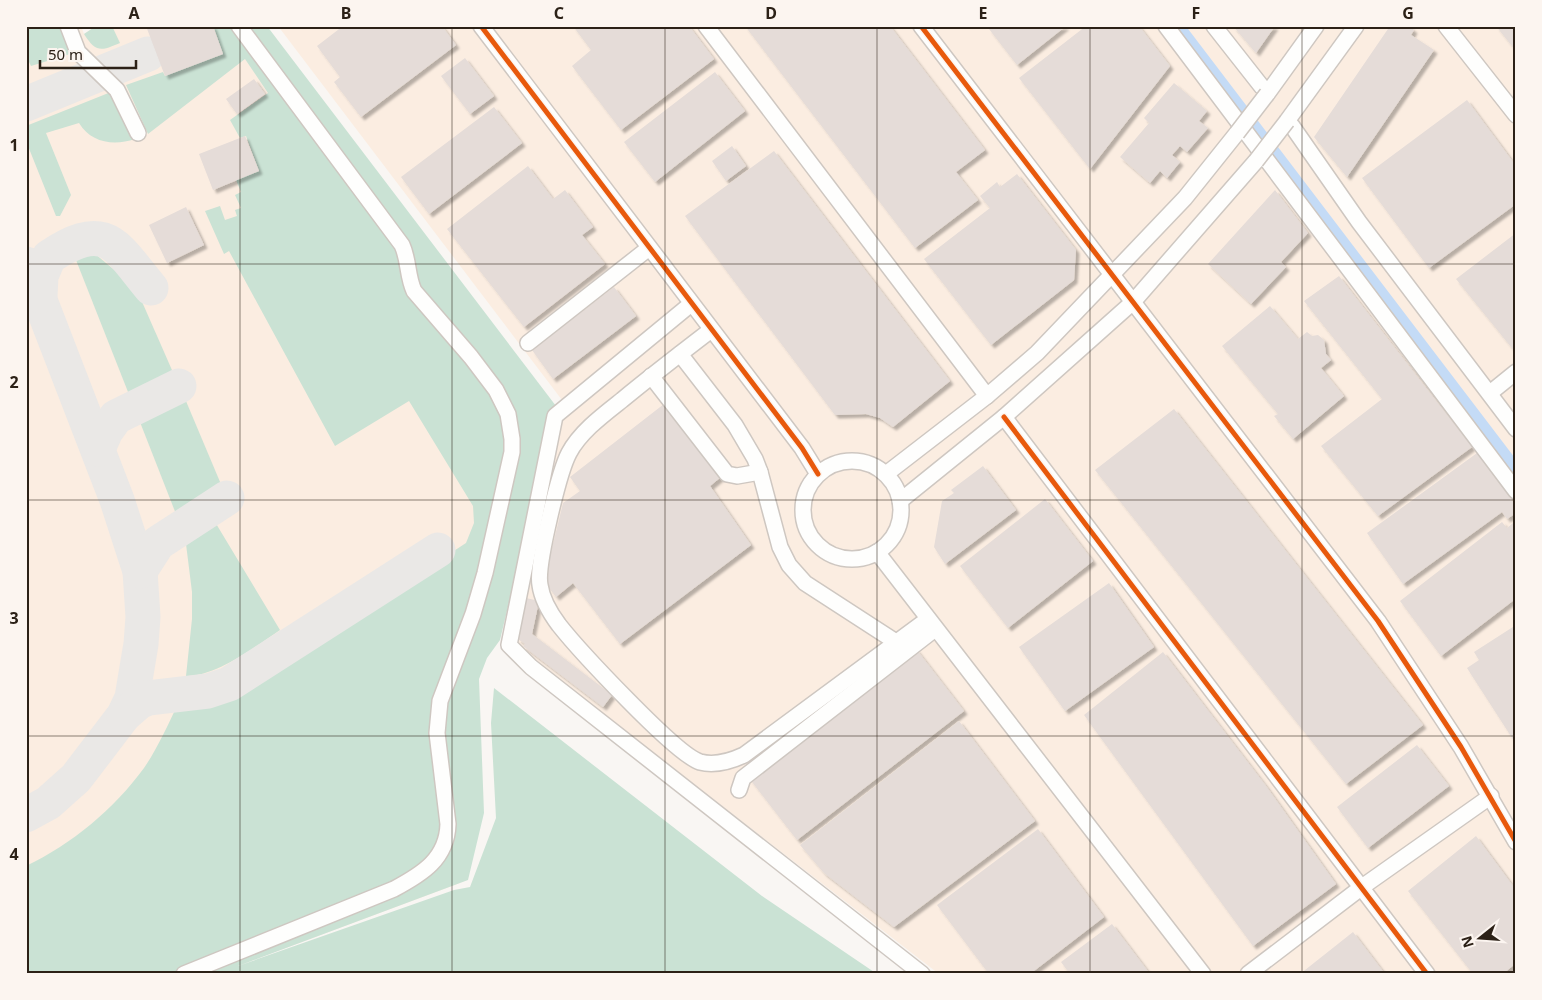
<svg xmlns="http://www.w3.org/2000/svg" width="1542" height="1000" font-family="'Noto Sans',sans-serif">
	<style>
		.built { fill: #fbede1 }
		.green { fill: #cae2d4 }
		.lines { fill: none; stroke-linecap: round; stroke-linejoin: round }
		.canal { stroke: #c4dbf6; stroke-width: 14 }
		.taxiway { stroke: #eae8e6; stroke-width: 35 }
		.building { fill: #e5dcd8; filter: url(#shadow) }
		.minor-casing { stroke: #cec7c1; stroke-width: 18 }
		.minor { stroke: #fefefd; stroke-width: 15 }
		.minor-bridge-casing { stroke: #cec7c1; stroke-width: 18; stroke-linecap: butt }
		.minor-bridge { stroke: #fefefd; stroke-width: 15 }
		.cycleway-casing { stroke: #fcf5f0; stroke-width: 8 }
		.cycleway { stroke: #e8590c; stroke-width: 5 }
		.grid { fill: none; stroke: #2c2117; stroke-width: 1; stroke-opacity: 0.55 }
		.neatline { fill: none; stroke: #2c2117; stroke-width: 2 }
		.grid-label { font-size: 16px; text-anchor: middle; font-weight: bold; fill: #2c2117 }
	</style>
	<defs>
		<filter id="shadow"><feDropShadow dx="3.5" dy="3.5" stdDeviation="1" flood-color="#0004"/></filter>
	</defs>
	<rect width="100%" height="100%" fill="#f9f6f3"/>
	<g class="built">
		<path d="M26,26h55l3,8 12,-8h148l254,360 -17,242 -21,255 -244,91h-190z"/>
		<path d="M278,26h1238v948h-577l-426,-330 49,-244z"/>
	</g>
	<g class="green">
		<path d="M27,26h34l9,28 -39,12 -5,-10z"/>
		<path d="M96,26h16l8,17c-19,8 -24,10 -36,-9z"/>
		<path d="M213,26h54l289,380 -56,234 -13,18 -8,21 5,134 -16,67 -230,86 216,-76 16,-3 26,-69 -5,-95 3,-35 268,208 115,78h-851v-108c46,-22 88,-57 118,-98 13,-19 23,-41 33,-62l47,-8 16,-7 226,-148 8,-20 -1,-17 -64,-105 -74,45 -106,-195 -5,3 -19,-43 15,-5 5,14 12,-4 -2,-6 6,-2 -6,-13 6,-3 -5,-12 23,-9 -13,-35 -6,2 -10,-18 38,-27 -23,-34 -97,75 -22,-49 37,-13 2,4 58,-22z"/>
		<path d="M116,90l19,49c-21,7 -44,4 -56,-16l-33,10 25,62 -11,21h-4l-30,-75v-15z"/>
		<path d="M82,246l12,7 42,35 39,89 -45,20 -56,-142z"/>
		<path d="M183,394l40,95 -39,26 -8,-1 -38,-97z"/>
		<path d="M231,506l2,6 -18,10 65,108c-23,16 -65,47 -94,46l6,-57v-27l-7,-56z"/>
	</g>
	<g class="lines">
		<path class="canal" d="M1177,26l339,445"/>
		<g class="taxiway">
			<path d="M26,104l122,-50"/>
			<path d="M26,264l91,236 23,71 3,46 -2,27 -9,54 -8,17 -48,63 -28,25 -22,12"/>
			<path d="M40,296l1,-20 8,-19c58,-39 67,-11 102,31"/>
			<path d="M98,449l8,-18 10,-14 63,-31"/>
			<path d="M140,571l18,-28 69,-45"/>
			<path d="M124,715l15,-13 9,-4 60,-7 21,-7 209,-134"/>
		</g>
	</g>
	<g class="building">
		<path d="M146,26h67l10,28 -58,22z"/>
		<path d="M343,26h99l14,19 -95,72 -27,-35 6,-5 -23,-31z"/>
		<path d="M573,26h116l25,33 -93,71 -49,-64 19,-16z"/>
		<path d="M745,26h145l95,124 -29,22 22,28 -63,48z"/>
		<path d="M993,26h73l-49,39 -28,-36z"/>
		<path d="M1086,26h53l31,40 -80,103 -71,-91z"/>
		<path d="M1233,26h42l-19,27z"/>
		<path d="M1390,26h19l5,4 -3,5 23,15 -87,127 -33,-40z"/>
		<path d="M1496,26h20v25z"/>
		<path d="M465,58l29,38 -24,18 -29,-38z"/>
		<path d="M715,72l30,39 -90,71 -31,-40z"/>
		<path d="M254,79l11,15 -28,20 -11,-15z"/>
		<path d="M1174,83l33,28 -8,10 9,7 -21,24 -7,-6 -8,9 8,7 -13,16 -7,-7 -10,12 -30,-26 29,-34 -5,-5z"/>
		<path d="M1467,100l49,66v38l-87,64 -67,-90z"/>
		<path d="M494,107l28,36 -93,71 -28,-37z"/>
		<path d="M245,136l14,35 -46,19 -14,-36z"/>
		<path d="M732,146l14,20 -20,15 -14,-20z"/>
		<path d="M774,151l176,230 -57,46 -13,-9 -14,-4 -31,1 -150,-199z"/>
		<path d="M528,166l25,33 12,-9 28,37 -11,8 23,29 -81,63 -77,-98z"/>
		<path d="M1017,174l59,76 -2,30 -83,65 -67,-86 66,-51 -10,-12 17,-14 3,5z"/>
		<path d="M1275,190l33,43 -27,29 5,5 -35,37 -43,-40z"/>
		<path d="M186,207l18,38 -37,18 -18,-38z"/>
		<path d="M1516,233v120l-60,-74z"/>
		<path d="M1339,276l133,171 -94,69 -57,-70 61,-47 -78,-98z"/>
		<path d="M614,287l22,29 -83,63 -21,-29z"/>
		<path d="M1270,306l28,33 9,-7 5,4 6,-1 6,5 2,14 5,6 -10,8 23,28 -51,43 -19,-23 4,-2 -56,-68z"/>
		<path d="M664,404l57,73 -11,9 41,59 -131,99 -47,-61 -17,14 -12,-16 19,-78 17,-12 -10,-14z"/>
		<path d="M1174,409l249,316 -77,59 -251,-314z"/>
		<path d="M1477,453l39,53v7l-9,6 -5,-7 -99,72 -36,-51z"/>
		<path d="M983,466l33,44 -71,54 -11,-17 8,-46 12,-8 -3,-3z"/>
		<path d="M1045,499l48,62 -85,67 -48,-62z"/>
		<path d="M1502,522l5,6 6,-5 3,4v74l-2,-1 -73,56 -41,-55z"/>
		<path d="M1109,583l45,64 -89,64 -46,-64z"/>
		<path d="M526,598l13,3 -7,33 80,61 -9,12 -80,-61 2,-2 -7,-5z"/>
		<path d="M1516,625v119l-49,-76 12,-8 -5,-8z"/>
		<path d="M916,649l48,62 -167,129 -48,-62z"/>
		<path d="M1163,652l103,134 70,98 -83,62 -169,-231z"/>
		<path d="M959,721l76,100 -141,106 -70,-54 -24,-28z"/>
		<path d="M1417,745l32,41 -81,62 -31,-41z"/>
		<path d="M1038,829l66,88 -74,57h-41l-52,-69z"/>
		<path d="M1476,836l40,54v73l-13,11h-30l-65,-83z"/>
		<path d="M1112,924l38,50h-80l-9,-12z"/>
		<path d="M1353,932l32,42h-85z"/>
	</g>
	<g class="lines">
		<defs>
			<g id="minor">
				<path d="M68,26l10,26 39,38 21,43"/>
				<path d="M481,26l321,422 16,26"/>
				<path d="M706,26l281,370"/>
				<path d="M921,26l457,595 83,126 55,95"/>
				<path d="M1166,26l350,465"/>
				<path d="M1214,26l48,61"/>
				<path d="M1446,26l70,89"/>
				<path d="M1267,94l49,-68"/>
				<path d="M1287,121l69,-95"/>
				<path d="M1292,126l67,96 157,207"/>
				<path d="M691,304l-136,112 -46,229 22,22 391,307"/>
				<path d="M711,330c-30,23 -60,46 -89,70 -19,15 -42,32 -53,53 -10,19 -33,113 -29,132 2,15 10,28 19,40 19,24 117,130 141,137 15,4 31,-1 44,-7l184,-136"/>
				<path d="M528,343l121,-95"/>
				<path d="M680,354l55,71 20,34 5,13 20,75 9,18 16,18 91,59"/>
				<path d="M651,376l76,98 10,2 23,-4"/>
				<path d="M1490,393l26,-21"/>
				<path d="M1004,417l423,557"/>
				<circle cx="852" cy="510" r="49"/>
				<path d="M886,474l101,-78 50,-43 148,-155 52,-65"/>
				<path d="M900,501l104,-84 129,-115 123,-141"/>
				<path d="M877,552l326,422"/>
				<path d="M739,790l4,-12 192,-149"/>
				<path d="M184,974l210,-85c28,-15 53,-30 54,-65l-11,-91 3,-32 33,-87 12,-41 27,-121v-13l-4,-25 -12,-24 -25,-33 -57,-66c-7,-15 -5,-31 -12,-46l-163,-219"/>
				<path d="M1248,974l114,-87 129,-91"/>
			</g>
		</defs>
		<use href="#minor" class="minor-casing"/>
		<use href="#minor" class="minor"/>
		<defs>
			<g id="minor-bridge">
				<path d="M1237,133l30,-39"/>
				<path d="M1256,161l31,-40"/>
			</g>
		</defs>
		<use href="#minor-bridge" class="minor-bridge-casing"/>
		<use href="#minor-bridge" class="minor-bridge"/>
		<defs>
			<g id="cycleway">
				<path d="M481,26l321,422 16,26"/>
				<path d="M921,26l457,595 83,126 55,95"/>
				<path d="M1004,417l423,557"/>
			</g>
		</defs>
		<use href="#cycleway" class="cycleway-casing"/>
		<use href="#cycleway" class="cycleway"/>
	</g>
	<path class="grid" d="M240,26v948M452,26v948M665,26v948M877,26v948M1090,26v948M1302,26v948M26,264h1490M26,500h1490M26,736h1490"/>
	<rect width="1542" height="1000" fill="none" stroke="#fcf5f0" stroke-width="55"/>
	<g transform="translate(1480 938) rotate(253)" stroke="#fcf5f0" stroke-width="4" paint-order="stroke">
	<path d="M0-4L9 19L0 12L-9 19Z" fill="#2c2117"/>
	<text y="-8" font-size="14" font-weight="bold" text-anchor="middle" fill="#2c2117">N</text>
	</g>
	<path d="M40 60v8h96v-8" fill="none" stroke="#2c2117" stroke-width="2.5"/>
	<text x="48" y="60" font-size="15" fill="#2c2117" stroke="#fcf5f0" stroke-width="4" paint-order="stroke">50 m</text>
	<rect x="28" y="28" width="1486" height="944" class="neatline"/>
	<g class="grid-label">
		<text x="134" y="19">A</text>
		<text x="346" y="19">B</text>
		<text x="559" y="19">C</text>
		<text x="771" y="19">D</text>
		<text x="983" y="19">E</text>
		<text x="1196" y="19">F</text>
		<text x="1408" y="19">G</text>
		<text x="14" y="151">1</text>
		<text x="14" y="388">2</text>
		<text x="14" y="624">3</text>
		<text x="14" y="860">4</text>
	</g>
</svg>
